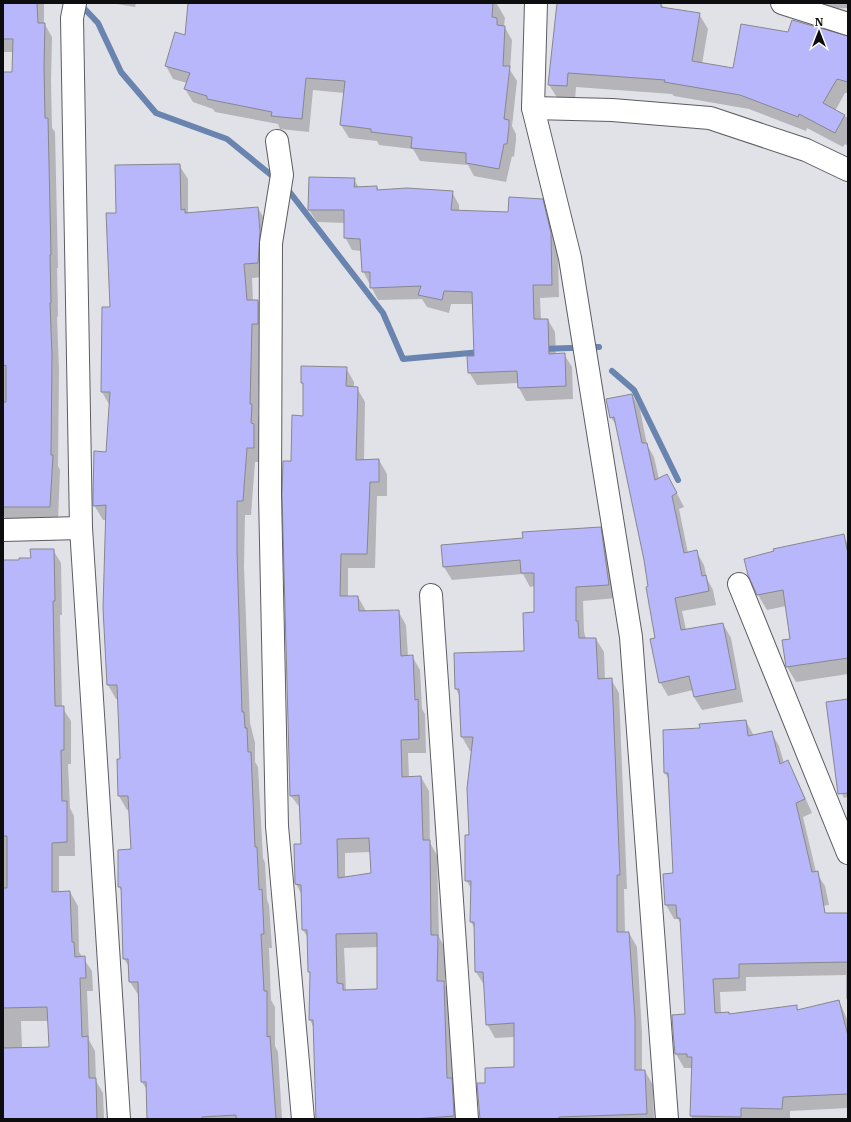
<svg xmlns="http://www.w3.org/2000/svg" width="851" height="1122" font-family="'IBM Plex Serif',serif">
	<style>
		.shadow { fill: #0003; fill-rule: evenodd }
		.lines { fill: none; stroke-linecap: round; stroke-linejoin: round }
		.stream { stroke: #6984af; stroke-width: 6 }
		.building { fill: #b9b7fc; stroke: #87878e; fill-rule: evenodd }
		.street-casing { stroke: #5c5c62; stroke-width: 24 }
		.street { stroke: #fff; stroke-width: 22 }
	</style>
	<rect width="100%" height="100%" fill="#e1e1e8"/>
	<g class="shadow">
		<path d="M3,3h41v20l8,14 -1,43 1,48 3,4 3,136h-1l1,48 -1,1 2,53 -1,96 2,4 -2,50h-52l-3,-5v-442h10l1,-21h-11z"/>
		<path d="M111,3h25l-1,4z"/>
		<path d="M189,3h288l20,1 8,14 -1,8 8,14 -2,30 7,11 -5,45 4,8v6l-2,17 -2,-1 -6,26 -32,-6 -6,-11 -48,-4 -7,-12 -34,-4 -2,-4 -28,-3 -8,-13 3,-32 -31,-3 -4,42 -29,-3 -2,-5 -63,-12 -2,-3 -20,-7 -8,-13 2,-6 -14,-4 -7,-13 19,-30z"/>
		<path d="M628,3h33l3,5 35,6 9,15 -6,35 32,5 47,-24 67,-8v56h-3l-10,18 13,7v28l-3,-2 -2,3 -36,-19 -1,3 -57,-22 -75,-13 -2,-2 -96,-7 -1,13 -17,-1 -9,-14z"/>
		<path d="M816,3h32v5l-28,1z"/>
		<path d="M179,165l9,14v35l70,-6 8,14v55l-14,1 1,23h5l8,14 -6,23 -2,78 2,4 -1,14 3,5v23h-7l-4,53h-6l-1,52 6,156 5,20v19l3,5 5,91 2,5 2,37 2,5 3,43h-3l2,52 4,7v39l3,6 4,67h-134l-1,-29 -5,-8 -3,-86 -9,-14v-14l-6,-9 -2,-67 -3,-5 13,-37 -2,-40h-3l-8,-14 2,-36 -2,-61h-3l-8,-14 -1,-165h-4l-9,-15 12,-52 4,-47 -8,-14 9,-84 6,-94z"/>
		<path d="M354,179l5,9 18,-1 2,4 73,1 7,13v7l50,1 33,-13 7,13 9,34 1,50 -19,1 1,22h7l7,12 1,22h8l8,13 1,32 -47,2 -7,-13 -1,-5 -41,2 -8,-13 7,-15 -2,-53h-23l-2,9 -22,-6 -5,-8 -44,1 -15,-29 -1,-20 -10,-1 -7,-13v-14l-28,-1 -8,-12z"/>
		<path d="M302,367l44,1 8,14v5l3,1 8,14 -1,59 15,-1 8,14v22h-10l-2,72h-27v29h10l8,14h32l8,14 2,31h4l8,14 2,39 3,5 1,39h-18l1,25 12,-1 8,14 1,52 7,12 2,82 7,13 -1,35 6,11 10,123h-144l-3,-91 -4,-8 1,-45 -2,-3 -1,-34 -5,-8 -1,-35 -6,-11 6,-39 -1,-36 -10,-13v-334l13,-45v-29l-2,-5zM370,852l2,22 -27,4v-25zM378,947v43l-32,1 -2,-43z"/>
		<path d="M632,395l8,14 7,36 7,12 5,22 15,9 10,19 -5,2 9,44 8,-2 8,14 3,14 6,11 3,15 -34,6 4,19 37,-6 8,14 12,64 -41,8 -8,-13 -1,-7 -25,6 -8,-14 -15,-122 -28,-133 -6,-10z"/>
		<path d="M600,528l8,14 8,56 -33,3 1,31 2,7h10l8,13 1,28 6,-1 8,14 8,196h-3l1,44h4l8,14 5,86v38h3l8,14 1,34h-173l5,-35 30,-16 -1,-31 -20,1 -8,-14 -3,-39 -8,-13 -1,-43 -4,-7 1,-32 -6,-10 4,-44 2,-85h-2l-8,-14 -2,-40 -4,-8 -1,-35 70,-2 10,-39v-27l-5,1 -7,-13 -71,6 -8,-13 80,-28z"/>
		<path d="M843,536l5,8v130l-52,8 -9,-15 4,-28 -5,-33 -19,4 -9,-15z"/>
		<path d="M53,550l8,13 1,52h-2l2,92 9,14v43h-3l2,44 4,8 1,40h-16v36h11l8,14 1,46 13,19 1,20h-6l2,49 6,11 1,30 7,12 1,26h-101v-558h17l12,-2zM21,1021h28l1,27 -28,1z"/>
		<path d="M848,700v97l-4,1 -7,-13 -10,-82z"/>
		<path d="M746,721l8,15 17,-4 8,14 5,17 3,-2 8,14 17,38 -9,4 13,55 9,14 4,19 -42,6 1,5 60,-2v88l-2,-4v-23l-100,2v14l-26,1 1,21 8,2 67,-9 3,5 40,-10 9,20v87l-58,3v8h-97l-2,-3 2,-48h-9l-8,-14 -2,-23 12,-16 -5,-91 -3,-5h-4l-8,-14 9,-31 -6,-94 -4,-7 -1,-42 37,-2z"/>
	</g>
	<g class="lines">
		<g class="stream">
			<path d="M80,4l18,19 23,49 35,41 71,26 49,40"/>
			<path d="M285,186l98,127 20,46 78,-7"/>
			<path d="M542,349l57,-2"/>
			<path d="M612,371l22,19 44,90"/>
		</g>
	</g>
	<g class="building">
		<path d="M3,3h34l1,20h7l-1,43 1,52h3l3,137h-1l1,48h-1l2,53 -1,99h2l-3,52h-47v-105h3v-37l-3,1v-294h9l1,-33h-10z"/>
		<path d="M188,3h305l-1,14 5,1v7l8,1 -2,40h7l-6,53 5,1v6l-2,18h-3l-5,25 -33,-6v-10l-55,-5 1,-11 -41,-5v-3l-31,-4 5,-44 -39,-3 -4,41 -31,-3 1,-4 -65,-13v-3l-23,-7 6,-16 -25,-7 10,-34 10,3z"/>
		<path d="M557,3h104v4l39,6 -8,48 41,7 8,-44 47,8 4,-12 56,16v46l-11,-3 -14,24 22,12 -10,18 -36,-19 -1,3 -58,-22 -76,-13 1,-2 -97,-7 -1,13 -19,-1z"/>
		<path d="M180,164l1,46 4,-1v4l73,-6 2,24 -2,32 -14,1 3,36h11v24h-6l-2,80h2l-1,19 3,1v24h-7l-4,53h-6v51l5,160h2l1,16h2l1,24h3l4,95h2l2,43 3,-1 2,45h-3l3,57h3v46l3,-1 6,83h-40v-4l-34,2v2h-55l-1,-37h-5l-3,-100h-9l-1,-23h-5l-2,-72h-3v-37l13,-1 -3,-53h-10l-1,-37h3l-3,-74h-10l-4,-77 3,-103 -13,1v-10l1,-45 12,1 4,-60h-9l1,-85h8l-4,-94h10l-1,-48z"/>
		<path d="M309,177l46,1 -1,9 23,-1v4l30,-2 46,3 -2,19 57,2 1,-15 34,2 8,34 1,52h-19l1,34h14l1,35 16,-1 1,33 -48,2 -1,-17 -49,2 -1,-17h7l-2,-64 -28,-1 -2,9 -24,-5 3,-9 -51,2v-16h-8l-2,-33 -16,-1v-28h-36z"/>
		<path d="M301,366l46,1 -1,19 12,1 -2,73 23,-1v23h-9l-3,72h-26l-1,42h18l1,15 40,-1 2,46 12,-1 2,45 3,-1 1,40 -18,1 1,37 19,-1 2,64h7l1,95h7l-1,46h7l3,97h5l2,38 -40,3h-98l-3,-99h-4l1,-48h-2l-1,-42h-5l-1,-45 -6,-1 -1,-40h7l-2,-49 -9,1 -8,-301 1,-34h8l1,-46 11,1v-33h-2zM369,838l2,35 -33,5 -1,-39zM377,933v56l-34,1v-6l-6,-1 -1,-49z"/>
		<path d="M632,394l10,49h5l8,37 12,-6 10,19 -5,3 12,57 13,-3 5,26 4,-1 3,16 -34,7 6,32 42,-7 13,66 -42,8 -5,-21 -30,7 -9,-44 5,-1 -9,-51 2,-1 -4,-26 -30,-143 -4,1 -4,-19z"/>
		<path d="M601,527l8,58 -33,2v34h2l1,17h17l2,41 14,-1 8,197h-3v57h12l6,87v51h10l2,44 -88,3v2h-79l-3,-36h8v-15l29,-1v-44l-28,2 -3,-53h-8l-1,-50h-4l1,-41h-6v-46h4l-2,-47 6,-51h-12l-2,-48h-4l-1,-36 70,-2 -1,-38 11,-1v-39h-13l-1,-13 -77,7 -2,-22 82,-7 -1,-6z"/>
		<path d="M844,534l4,20v104l-62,9 -4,-27 8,-1 -7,-49 -26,5 -9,-20 -4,-16 30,-8 -1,-2z"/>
		<path d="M30,549h24l1,52h-2l2,105h9v44h-3l1,51h5v41l-15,1v49l18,-1 2,51h2l1,15 10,-1 1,22h-6l2,59 6,-1 1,42h7l1,41h-94v-71l46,-1 -2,-40 -44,1v-120h4v-52h-4v-276h16v-2h12z"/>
		<path d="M848,699v94l-10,1 -12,-92z"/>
		<path d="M746,720l2,16 24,-5 8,33 8,-4 17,39 -9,4 16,69 6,-1 7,42h23v49l-109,2v14l-26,1 2,34 14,-1v2l68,-9v5l42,-10 9,36v58l-65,3 -1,12 -41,-1v9l-51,-1 2,-59h-5v-3h-12l-2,-23 -1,-16 13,-1 -5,-96h-3l-1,-13h-11l-2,-31 10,-1 -5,-100h-4l-1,-43 37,-2 -1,-4z"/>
	</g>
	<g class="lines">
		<defs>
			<g id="street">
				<path d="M75,3l-3,15 9,510 38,591"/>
				<path d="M536,3l-3,105 37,150 61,379 36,482"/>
				<path d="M782,3l66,21"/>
				<path d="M533,108l79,2 98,8 96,32 42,20"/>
				<path d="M277,141l5,34 -11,68 -1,252 7,331 26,293"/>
				<path d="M3,530l78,-2"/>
				<path d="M739,584l109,269"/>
				<path d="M431,595l36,524"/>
			</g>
		</defs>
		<use href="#street" class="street-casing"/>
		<use href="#street" class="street"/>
	</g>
	<rect width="851" height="1122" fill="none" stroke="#0d0d0f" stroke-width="8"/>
	<g transform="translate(819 32)" stroke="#ffffff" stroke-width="3" paint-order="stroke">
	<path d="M0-3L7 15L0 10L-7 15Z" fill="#0d0d0f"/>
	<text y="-6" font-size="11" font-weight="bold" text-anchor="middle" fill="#0d0d0f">N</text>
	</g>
</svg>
